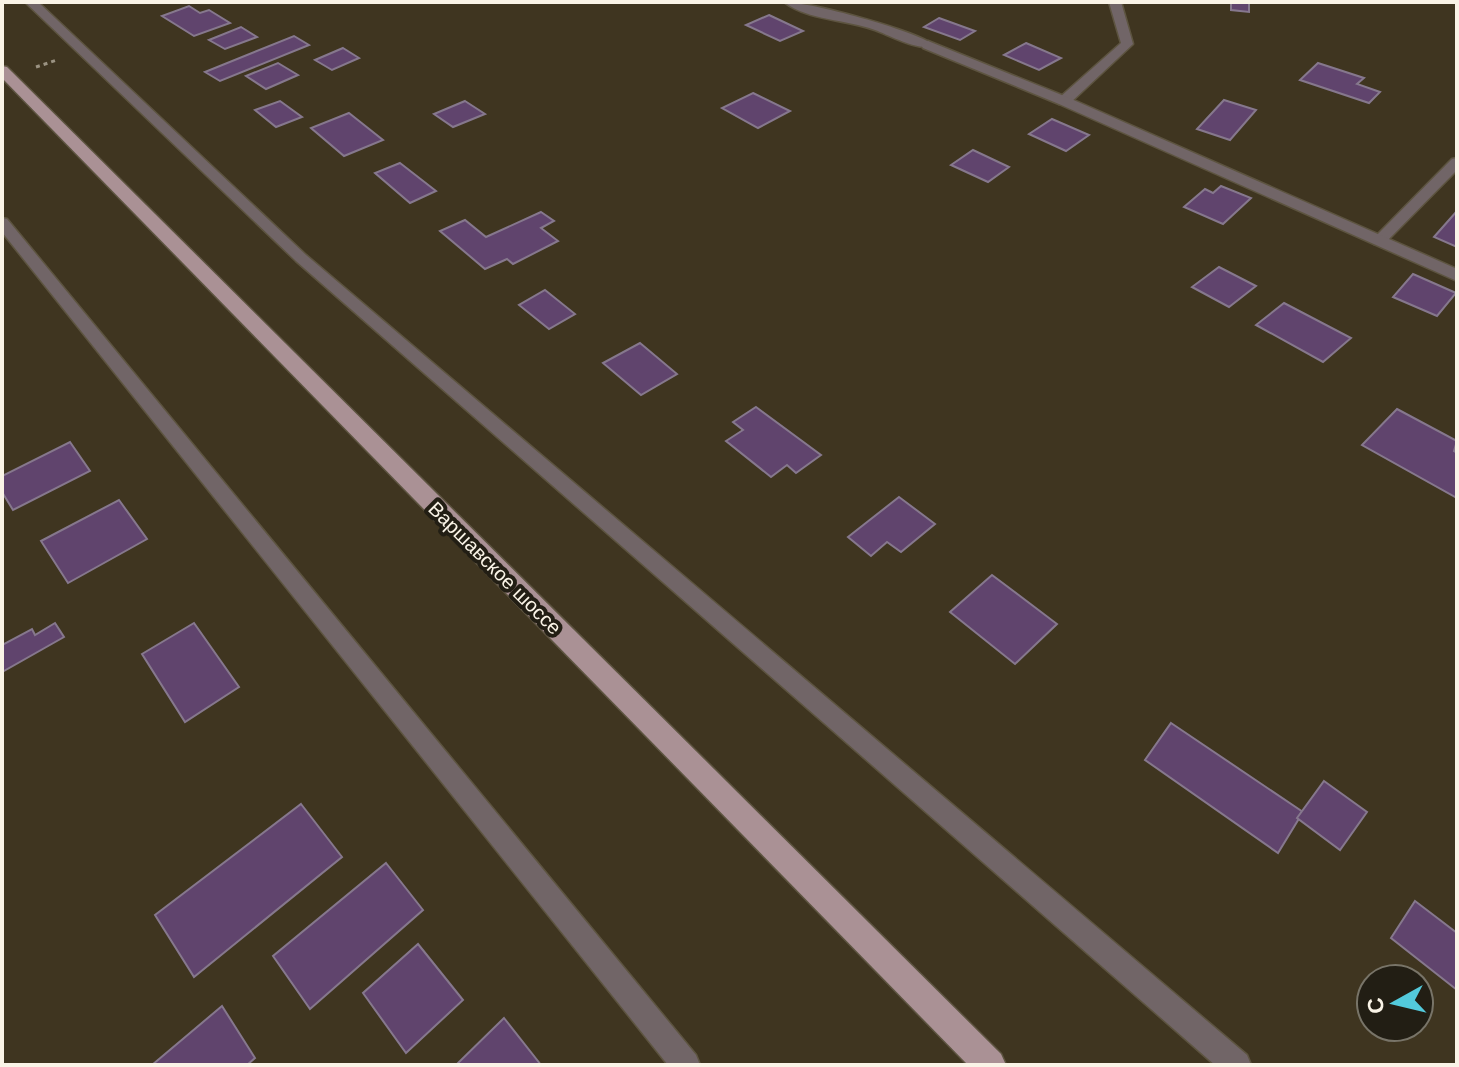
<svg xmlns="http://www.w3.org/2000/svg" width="1459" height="1067" font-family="Arial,sans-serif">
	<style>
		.building { fill: #60446d; stroke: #86788d; stroke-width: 2 }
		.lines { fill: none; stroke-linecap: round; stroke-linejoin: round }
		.service-casing { stroke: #5d5440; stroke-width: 3 }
		.minor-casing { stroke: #5d5440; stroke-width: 3 }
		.primary-casing { stroke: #5d5440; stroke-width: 3 }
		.path { stroke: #9b9382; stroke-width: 3; stroke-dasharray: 4 4; stroke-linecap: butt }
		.service { fill: #716567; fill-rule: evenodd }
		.minor { fill: #716567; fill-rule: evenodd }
		.primary { fill: #aa9195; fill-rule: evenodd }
		.labels { text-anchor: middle; stroke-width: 8; stroke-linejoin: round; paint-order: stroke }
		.street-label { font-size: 20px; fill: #faf4e7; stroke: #221e14 }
	</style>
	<rect width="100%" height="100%" fill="#3f3520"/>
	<g class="building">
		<path d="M1231,2h18v10l-18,-2z"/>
		<path d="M189,6l11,7 9,-3 21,13 -36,13 -32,-20z"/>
		<path d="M769,15l34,16 -23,10 -34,-16z"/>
		<path d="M939,18l36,13 -15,9 -36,-13z"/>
		<path d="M241,27l16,10 -32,12 -16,-9z"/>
		<path d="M294,36l15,9 -89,36 -15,-9z"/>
		<path d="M1026,43l35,15 -22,12 -35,-15z"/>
		<path d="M343,48l16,10 -27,12 -17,-10z"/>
		<path d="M278,63l20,12 -32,14 -20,-13z"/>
		<path d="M1318,63l46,15 -7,6 23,8 -11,11 -69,-23z"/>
		<path d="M753,93l37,18 -32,17 -36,-20z"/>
		<path d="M1224,100l32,10 -26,30 -33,-11z"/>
		<path d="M280,101l22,16 -26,10 -21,-17z"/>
		<path d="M465,101l20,13 -32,13 -19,-13z"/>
		<path d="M349,113l34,27 -39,16 -33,-28z"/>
		<path d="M1052,119l37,16 -23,16 -37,-17z"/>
		<path d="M973,150l36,17 -21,15 -37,-17z"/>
		<path d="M400,163l36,28 -26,12 -35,-30z"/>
		<path d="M1221,186l30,12 -28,26 -39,-17 21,-18 8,4z"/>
		<path d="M1457,211v36l-23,-10z"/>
		<path d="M541,212l13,9 -13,7 17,13 -45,23 -6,-5 -22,10 -45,-38 25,-11 21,17z"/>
		<path d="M1219,267l37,19 -27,21 -37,-20z"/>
		<path d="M1413,274l43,19 -19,23 -44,-19z"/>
		<path d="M545,290l30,24 -26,15 -30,-24z"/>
		<path d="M1284,303l67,35 -28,24 -67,-37z"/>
		<path d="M640,343l37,31 -36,21 -38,-32z"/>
		<path d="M756,407l65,48 -25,18 -9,-8 -16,12 -45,-36 17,-11 -10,-8z"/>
		<path d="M1397,409l60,32 -3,10 3,2v45l-95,-53z"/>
		<path d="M70,442l20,29 -77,39 -11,-18v-16z"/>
		<path d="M899,497l36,27 -34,28 -14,-10 -16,14 -23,-19z"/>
		<path d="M119,500l28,39 -79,44 -27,-42z"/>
		<path d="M992,575l65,49 -42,40 -65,-52z"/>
		<path d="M55,623l9,14 -62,35v-27l30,-16 3,6z"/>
		<path d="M194,623l45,64 -54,35 -43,-68z"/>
		<path d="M1171,723l132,89 -25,41 -133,-93z"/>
		<path d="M1324,781l43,31 -27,38 -43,-32z"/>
		<path d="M301,804l41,53 -148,120 -39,-62z"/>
		<path d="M386,863l37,47 -113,99 -37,-53z"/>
		<path d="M1415,901l42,32v57l-66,-52z"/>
		<path d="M418,944l45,56 -57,53 -43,-60z"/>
		<path d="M222,1006l33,52 -8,7h-95z"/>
		<path d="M504,1018l37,47h-85z"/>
	</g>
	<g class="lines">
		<defs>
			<g id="service">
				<path d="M25,2h13l268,253 941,800 4,10h-36l-919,-804z"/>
				<path d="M784,2c26,0 130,28 150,43 -12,8 -45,-10 -59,-15 -29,-11 -66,-9 -91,-28z"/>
				<path d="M1109,2h12l12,42 -64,60h-10v-6l62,-55z"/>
				<path d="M1457,158v12l-73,74h-10v-6l78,-79z"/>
				<path d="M2,218l5,1 689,836 4,10h-32l-666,-833z"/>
			</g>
			<path id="minor" d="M928,41l141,57 388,171v12l-398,-177 -136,-56 -2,-3z"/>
			<path id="primary" d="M2,66l5,1 994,987 5,11h-38l-966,-987z"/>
		</defs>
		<use href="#service" class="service-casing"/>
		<use href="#minor" class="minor-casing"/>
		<use href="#primary" class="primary-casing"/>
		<path class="path" d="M36,67l21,-7"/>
		<use href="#service" class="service"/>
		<use href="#minor" class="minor"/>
		<use href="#primary" class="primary"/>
	</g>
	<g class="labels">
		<g class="street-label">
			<text transform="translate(495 568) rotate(45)" y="7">Варшавское шоссе</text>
		</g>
	</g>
	<rect width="1459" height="1067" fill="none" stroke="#faf4e7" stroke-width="8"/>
	<g transform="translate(1395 1003) rotate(262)"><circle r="38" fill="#221e14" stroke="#787468" stroke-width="2"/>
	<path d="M0-6L14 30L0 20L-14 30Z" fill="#53cadc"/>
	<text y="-12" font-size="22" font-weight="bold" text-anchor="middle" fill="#faf4e7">С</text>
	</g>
</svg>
